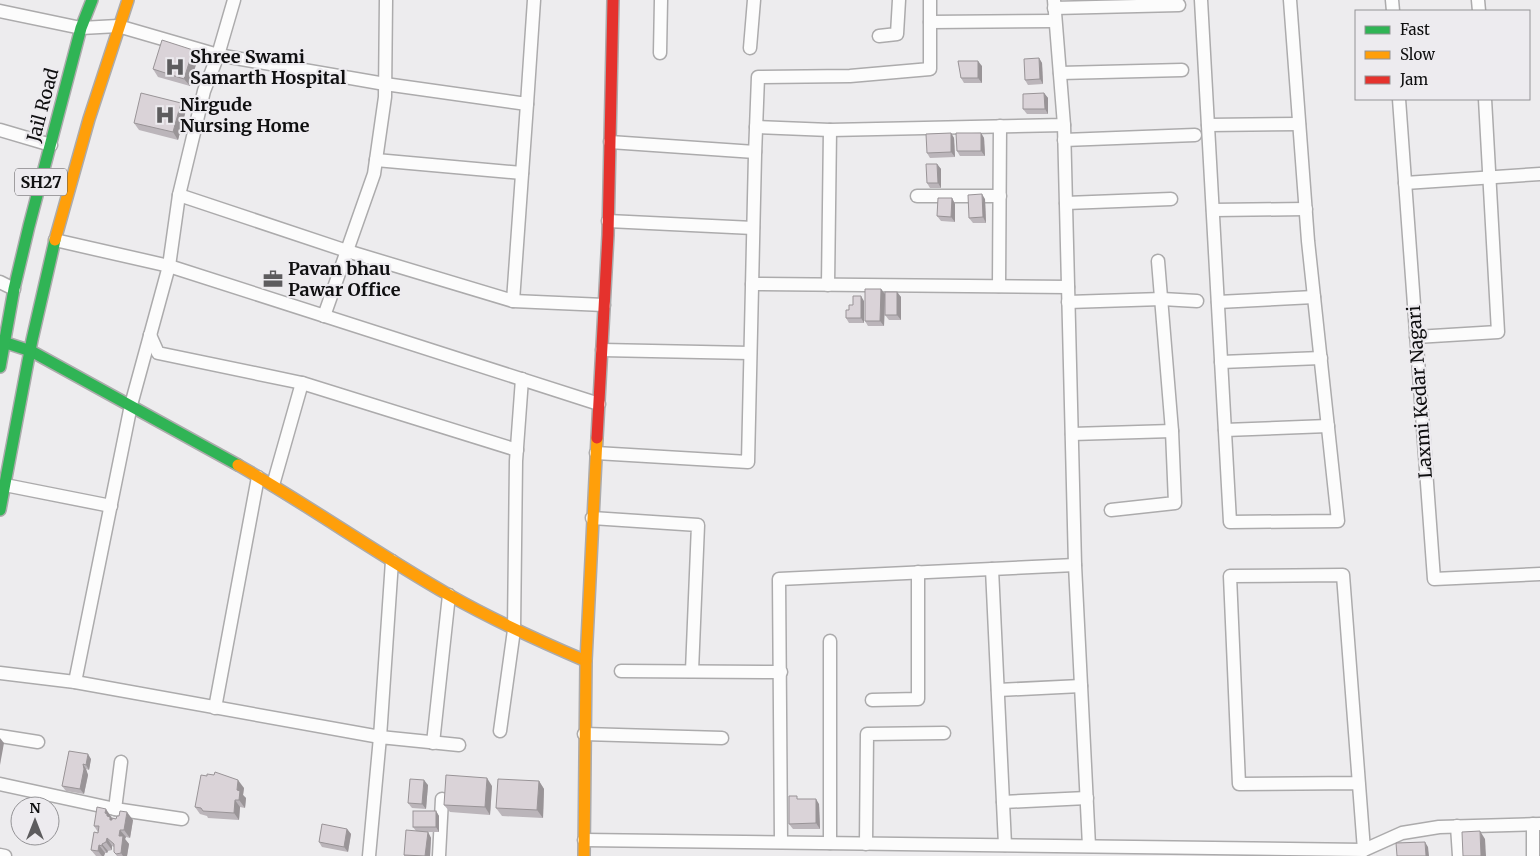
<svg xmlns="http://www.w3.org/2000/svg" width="1540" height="856" font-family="Merriweather,serif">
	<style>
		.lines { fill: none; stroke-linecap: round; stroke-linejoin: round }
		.street-casing { stroke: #acabac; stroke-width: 15 }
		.fast-casing { stroke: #acabac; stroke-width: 14 }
		.slow-casing { stroke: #acabac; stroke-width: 14 }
		.jam-casing { stroke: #acabac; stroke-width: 14 }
		.street { stroke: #fcfcfc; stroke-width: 12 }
		.fast { stroke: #30b455; stroke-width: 11 }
		.slow { stroke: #ff9f0a; stroke-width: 11 }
		.jam { stroke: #e5322d; stroke-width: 11 }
		.wall { fill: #bbb5ba }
		.shaded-wall { fill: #999497 }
		.building { fill: #dad3d8; stroke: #999497 }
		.labels { text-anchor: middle; stroke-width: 4.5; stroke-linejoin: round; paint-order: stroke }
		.shield { fill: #edebef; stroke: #525153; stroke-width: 1 }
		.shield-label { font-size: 16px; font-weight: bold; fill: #0f0f10 }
		.poi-label { font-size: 18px; font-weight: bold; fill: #0f0f10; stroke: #edebef; text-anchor: start }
		.street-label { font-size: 18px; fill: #0f0f10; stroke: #edebef }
	</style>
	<rect width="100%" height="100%" fill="#edecee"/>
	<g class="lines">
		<defs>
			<g id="street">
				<path d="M1201,0l29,522 108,-1 -30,-280 -18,-241"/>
				<path d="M1392,0l1,11"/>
				<path d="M1478,0l1,11"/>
				<path d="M1054,8l125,-3"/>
				<path d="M0,11l81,17 37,-2 100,29 167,29 142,20 7,-104"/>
				<path d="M930,22l125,-1"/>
				<path d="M879,36l18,-2 2,-34"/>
				<path d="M750,48l4,-48"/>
				<path d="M660,53l1,-53"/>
				<path d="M1060,73l122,-3"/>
				<path d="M1399,99l35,480 106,-5"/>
				<path d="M1064,125l11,440 14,281"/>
				<path d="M1208,125l91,-1"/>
				<path d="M756,127l74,3 234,-5 -10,-125"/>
				<path d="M0,130l51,15"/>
				<path d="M1064,140l131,-5"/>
				<path d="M610,142l145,10"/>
				<path d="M376,160l146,13"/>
				<path d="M1405,183l135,-9"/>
				<path d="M179,195l168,56 166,50 14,-197"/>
				<path d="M917,196h83"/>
				<path d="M1066,203l105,-4"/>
				<path d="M1213,210l93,-1"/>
				<path d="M608,221l145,7"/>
				<path d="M55,240l114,26 430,138"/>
				<path d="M0,282l14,7"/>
				<path d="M752,284l316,3"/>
				<path d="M828,285l2,-155"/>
				<path d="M999,286l1,-160"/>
				<path d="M513,301l91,4"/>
				<path d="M1068,302l94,-3 35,2"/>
				<path d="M1218,302l96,-5"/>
				<path d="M324,316l50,-142 11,-77 1,-97"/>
				<path d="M150,335l8,18 144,30 215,67"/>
				<path d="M1416,337l82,-5 -13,-233"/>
				<path d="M602,350l148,3"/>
				<path d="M1221,362l100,-4"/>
				<path d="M1225,430l103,-4"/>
				<path d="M1072,434l100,-3"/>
				<path d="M596,453l152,9 7,-307 3,-78 92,-1 80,-7v-69"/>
				<path d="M5,485l106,21"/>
				<path d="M273,485l29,-102"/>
				<path d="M1111,510l64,-7 -3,-72 -14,-170"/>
				<path d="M592,518l106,7 -6,146"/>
				<path d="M992,569l13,276"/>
				<path d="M621,671l160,1"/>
				<path d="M0,673l75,9 305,55 12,-176"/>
				<path d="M75,682l56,-277 38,-139 10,-71 25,-104 14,-36 16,-55"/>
				<path d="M998,690l83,-4"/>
				<path d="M872,700l46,-1v-127"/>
				<path d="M215,708l43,-231"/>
				<path d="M500,731l14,-101 2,-169 6,-82"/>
				<path d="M584,734l138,4"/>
				<path d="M0,736l38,6"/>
				<path d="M433,743l16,-148"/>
				<path d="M1359,783l-120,1 -9,-208 113,-1 21,275"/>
				<path d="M0,784l115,25 67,10"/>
				<path d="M1003,802l84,-4"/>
				<path d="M115,809l6,-47"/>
				<path d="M1457,826l2,30"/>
				<path d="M584,840l780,10 38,-17 37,-6 101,-3"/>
				<path d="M781,842l-2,-263 296,-14"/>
				<path d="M830,843v-202"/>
				<path d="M866,844l1,-110 77,-1"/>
				<path d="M0,855l5,1"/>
				<path d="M369,856l11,-119 79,8"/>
				<path d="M439,856l3,-57"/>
				<path d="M1533,856v-32"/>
			</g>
			<g id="fast">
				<path d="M0,341l31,10 207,114"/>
				<path d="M0,367l14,-78 15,-63 52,-198 11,-28"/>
				<path d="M0,510l32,-170 23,-100"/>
			</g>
			<g id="slow">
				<path d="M55,240l34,-121 39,-119"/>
				<path d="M238,465c72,41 139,89 211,130 44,25 90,46 137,66"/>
				<path d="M584,856l2,-195 11,-223"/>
			</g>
			<path id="jam" d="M597,438l11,-203 5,-235"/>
		</defs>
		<use href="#street" class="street-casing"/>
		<use href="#fast" class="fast-casing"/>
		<use href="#slow" class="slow-casing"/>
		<use href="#jam" class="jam-casing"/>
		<use href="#street" class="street"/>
		<use href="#fast" class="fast"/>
		<use href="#slow" class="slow"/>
		<use href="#jam" class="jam"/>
	</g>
	<g class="wall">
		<path d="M193,50l5,7 -8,29 -32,-9 -5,-8z"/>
		<path d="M1039,58l3,5 1,21 -15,1 -3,-5z"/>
		<path d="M982,66v17h-18l-3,-5z"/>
		<path d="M1044,93l4,5v16h-21l-4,-5z"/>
		<path d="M186,110l-8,30 -39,-10 -5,-7z"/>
		<path d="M951,133l3,5 1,19 -25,1 -3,-5z"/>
		<path d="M981,133l3,5 1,18h-25l-3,-5z"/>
		<path d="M937,164l4,5v19h-11l-3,-5z"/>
		<path d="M952,198l3,6v18l-14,-1 -4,-5z"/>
		<path d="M985,199l1,24h-13l-4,-5z"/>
		<path d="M881,289l4,5 -1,32h-16l-3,-5z"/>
		<path d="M897,292l4,5v23h-12l-4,-5z"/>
		<path d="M864,301v22h-15l-3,-5 7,-13z"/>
		<path d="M69,751l22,8 -2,11 -3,-1 2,6 -4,19 -18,-3 -4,-5z"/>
		<path d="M207,776l37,12 -1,7 3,3 -1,10 -5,-1 -1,13 -31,-2 -1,-2 -7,-2 -5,-7z"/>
		<path d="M539,781l5,8 -1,29 -41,-2 -6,-8z"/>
		<path d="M428,785l-2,24 -14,-1 -4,-5z"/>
		<path d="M492,786l-2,29 -40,-3 -6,-7z"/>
		<path d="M799,799l20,5 1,25h-27l-4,-5z"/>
		<path d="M436,811l3,5v16h-11l3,6 -1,18h-26v-1l12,-24 -3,-4z"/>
		<path d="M111,816l1,3 21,1 -3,18 -4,-1 -1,2 4,5 -2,12h-10l-3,-4v-5l-2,-1v4l-4,1 -1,2h-2l-1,3h-8l-5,-6 7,-18 -4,-6z"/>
		<path d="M347,829l4,5 -3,18 -26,-5 -3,-5z"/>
	</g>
	<g class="shaded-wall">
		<path d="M193,50l5,7 -8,29 -6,-7z"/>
		<path d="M1039,58l3,5 1,21 -3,-5z"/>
		<path d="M978,61l4,5v17l-4,-5z"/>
		<path d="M1044,93l4,5v16l-3,-5z"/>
		<path d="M181,103l5,7 -8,30 -5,-8z"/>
		<path d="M951,133l3,5 1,19 -4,-5z"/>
		<path d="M981,133l3,5 1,18 -4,-5z"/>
		<path d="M937,164l4,5v19l-3,-5z"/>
		<path d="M982,194l3,5 1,24 -3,-6z"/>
		<path d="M952,198l3,6v18l-4,-5z"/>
		<path d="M881,289l4,5 -1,32 -4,-5z"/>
		<path d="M897,292l4,5v23l-4,-5z"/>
		<path d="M861,296l3,5v22l-3,-5z"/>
		<path d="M0,738l4,5 -4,22z"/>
		<path d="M88,754l3,5 -2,11 -3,-5z"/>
		<path d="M83,764l3,5 2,6 -4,19 -4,-5z"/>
		<path d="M487,778l5,8 -2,29 -5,-8z"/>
		<path d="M238,780l6,8 -1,7 3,3 -1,10 -6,-8 -2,-10z"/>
		<path d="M424,780l4,5 -2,24 -4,-5z"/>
		<path d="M539,781l5,8 -1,29 -6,-8z"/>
		<path d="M816,799l3,5 1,25 -4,-6z"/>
		<path d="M235,800l5,7 -1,13 -5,-7z"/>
		<path d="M106,809l10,15 -1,4 -10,-15z"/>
		<path d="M436,811l3,5v16l-3,-5z"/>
		<path d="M127,812l6,8 -3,18 -6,-8z"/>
		<path d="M347,829l4,5 -3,18 -4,-5z"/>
		<path d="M120,830l6,7 -1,2 4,5 -2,12h-4l-2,-3 -2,-17z"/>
		<path d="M1480,831l5,8 1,17h-5z"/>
		<path d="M428,832l3,6 -1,18h-5z"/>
		<path d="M107,838l5,8v4l-6,-8z"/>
		<path d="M1425,842l3,5 1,9h-3z"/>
		<path d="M102,844l6,7 -1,2 -5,-7z"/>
		<path d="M99,845l6,8 -1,3h-2l-4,-5z"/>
	</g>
	<g class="building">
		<path d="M162,40l31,10 -9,29 -31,-10z"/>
		<path d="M1039,58l1,21 -15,1 -1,-21z"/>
		<path d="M958,61h20v17h-17z"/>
		<path d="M141,93l40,10 -8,29 -39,-9z"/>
		<path d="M1044,93l1,16h-22v-15z"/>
		<path d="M951,133v19l-24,1 -1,-19z"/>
		<path d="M956,133h25v18h-24z"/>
		<path d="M926,164h11l1,19h-11z"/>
		<path d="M982,194l1,23 -14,1 -1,-23z"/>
		<path d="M938,198h14l-1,19 -14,-1z"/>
		<path d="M865,289h16l-1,32h-15z"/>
		<rect x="885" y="292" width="12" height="23"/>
		<path d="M853,296h8v22h-15v-8h3v-5h4z"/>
		<path d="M69,751l19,3 -2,11 -3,-1 1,5 -4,20 -18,-3z"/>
		<path d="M215,772l23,8 -1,10 3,1 -1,9h-4l-1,13 -31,-2 -2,-3 -6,-1 6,-32 6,1v-2l7,1z"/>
		<path d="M446,775l41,3 -2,29 -41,-2z"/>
		<path d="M410,779l14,1 -2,24 -14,-1z"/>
		<path d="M498,779l41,2 -2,29 -41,-2z"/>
		<path d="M789,796h8v3h19v24l-27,1z"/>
		<path d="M97,807l9,2 -1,4 2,1v2l3,1v3h2v-2l4,1 1,-3h2l1,-5 7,1 -3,18h-4l-1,6h4l-2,17 -5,1 -2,-2v-8l-7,-6 -1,4 -4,2v2l-3,-1 -1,6 -7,-1 3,-18 4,1 1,-7h-5z"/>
		<rect x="413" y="811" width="23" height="16"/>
		<path d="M322,824l25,5 -3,18 -25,-5z"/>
		<path d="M406,830l22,2 -3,24 -21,-1z"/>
		<path d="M1480,831l1,25h-18l-1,-24z"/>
		<path d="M1425,842l1,14h-29l-1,-13z"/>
	</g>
	<defs>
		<symbol id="hospital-bare" viewBox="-9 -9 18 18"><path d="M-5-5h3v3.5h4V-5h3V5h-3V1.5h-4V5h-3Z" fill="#5d5c5e" stroke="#edebef" stroke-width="2.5" paint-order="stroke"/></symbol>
		<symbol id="office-bare" viewBox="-9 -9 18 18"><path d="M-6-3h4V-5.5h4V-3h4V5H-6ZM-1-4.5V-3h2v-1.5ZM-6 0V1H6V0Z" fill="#5d5c5e" stroke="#edebef" stroke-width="2.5" paint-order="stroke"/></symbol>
	</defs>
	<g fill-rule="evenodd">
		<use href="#hospital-bare" x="161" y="53" width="28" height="28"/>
		<use href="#hospital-bare" x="151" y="101" width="28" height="28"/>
		<use href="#office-bare" x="259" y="265" width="28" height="28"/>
	</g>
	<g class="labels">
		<rect class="shield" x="15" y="168.5" width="52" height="27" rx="4"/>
		<g class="shield-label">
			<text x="41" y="188">SH27</text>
		</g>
		<g class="poi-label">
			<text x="190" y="63">Shree Swami<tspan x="190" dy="21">Samarth Hospital</tspan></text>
			<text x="180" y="111">Nirgude<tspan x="180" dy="21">Nursing Home</tspan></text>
			<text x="288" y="275">Pavan bhau<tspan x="288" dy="21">Pawar Office</tspan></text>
		</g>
		<g class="street-label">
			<text transform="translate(43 105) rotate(-75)" y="6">Jail Road</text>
			<text transform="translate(1420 392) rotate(-94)" y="6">Laxmi Kedar Nagari</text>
		</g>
	</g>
	<rect x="1355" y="10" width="175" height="90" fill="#edebef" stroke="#949396"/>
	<rect x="1365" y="26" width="25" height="8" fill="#30b455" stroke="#949396"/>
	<text x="1400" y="35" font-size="15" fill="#0f0f10">Fast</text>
	<rect x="1365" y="51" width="25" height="8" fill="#ff9f0a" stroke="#949396"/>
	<text x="1400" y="60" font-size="15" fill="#0f0f10">Slow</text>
	<rect x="1365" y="76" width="25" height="8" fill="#e5322d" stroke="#949396"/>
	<text x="1400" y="85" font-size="15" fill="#0f0f10">Jam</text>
	<g transform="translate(35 821)"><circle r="24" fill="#edebef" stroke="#949396"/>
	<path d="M0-4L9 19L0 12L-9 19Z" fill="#5d5c5e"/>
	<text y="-8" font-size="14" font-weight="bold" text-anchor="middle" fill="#0f0f10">N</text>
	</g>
</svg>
